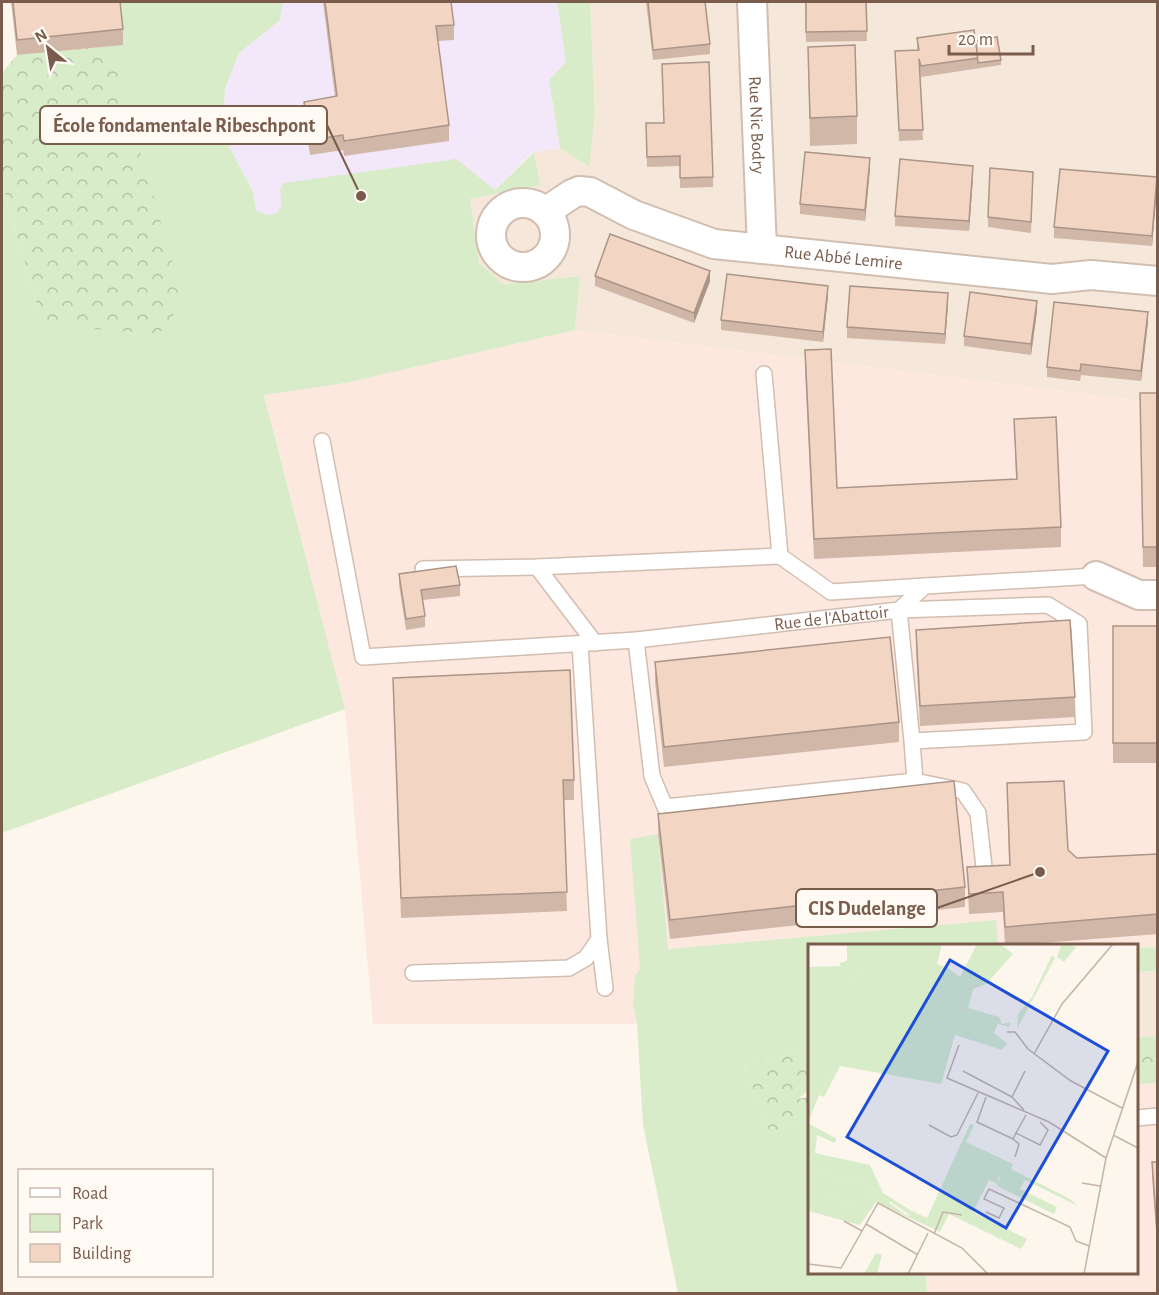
<svg xmlns="http://www.w3.org/2000/svg" width="1159" height="1295" font-family="'Alegreya Sans',sans-serif">
	<style>
		.residential { fill: #f5e8da }
		.commercial { fill: #fde8e0 }
		.education { fill: #f3e8fa }
		.green { fill: #d8ecc9 }
		.forest { fill: url(#forest-crowns) }
		.lines { fill: none; stroke-linecap: round; stroke-linejoin: round }
		.service-casing { stroke: #d1beb0; stroke-width: 18 }
		.minor-casing { stroke: #d1beb0; stroke-width: 32 }
		.service { stroke: #fff; stroke-width: 15 }
		.minor { stroke: #fff; stroke-width: 28 }
		.wall { fill: #d1b7a8 }
		.shaded-wall { fill: #aa9588 }
		.building { fill: #f3d5c3; stroke: #aa9588; stroke-width: 1.5 }
		.labels { text-anchor: middle; stroke-width: 4.5; stroke-linejoin: round; paint-order: stroke }
		.street-label { font-size: 18px; fill: #7a5c4d; stroke: #fffaf3 }
		.inset-road { fill: none; stroke: #c5b3a7; stroke-width: 1.5 }
		.view { fill: #1d4ed8; fill-opacity: 0.15; stroke: #1d4ed8; stroke-width: 3 }
		.inset-edge { fill: none; stroke: #7a5c4d; stroke-width: 3 }
		.leader { fill: none; stroke: #7a5c4d; stroke-width: 2 }
		.callout-dot { fill: #7a5c4d; stroke: #fffaf3; stroke-width: 2 }
		.callout { fill: #fffaf3; stroke: #7a5c4d; stroke-width: 2 }
		.callout-label { font-size: 20px; text-anchor: middle; font-weight: bold; fill: #7a5c4d }
	</style>
	<defs>
		<pattern id="forest-crowns" width="20" height="18" patternUnits="userSpaceOnUse" patternTransform="scale(1.5)"><rect width="20" height="18" fill="#d8ecc9"/><path d="M2 6a3 3 0 1 1 6 0M12 15a3 3 0 1 1 6 0" fill="none" stroke="#b4c2a5"/></pattern>
	</defs>
	<rect width="100%" height="100%" fill="#fdf6ec"/>
	<g class="residential">
		<path d="M590,2h567v401l-582,-73 5,-54 -77,8 -24,-21 -9,-64 70,-14 -6,-33 26,-4 28,19 7,-55z"/>
		<path d="M1157,971v65l-20,1v-65z"/>
	</g>
	<g class="commercial">
		<path d="M575,330l582,73v544l-20,1 -1,-2 -138,-1 -3,-25 -327,29 -10,-115 -18,135 -7,36 4,19h-264l-28,-315 -81,-315 81,-11z"/>
		<path d="M1157,1083v210h-230l-1,-20 210,-1 1,-188z"/>
	</g>
	<path class="education" d="M199,2h358l9,60 -17,18 11,68 -26,4 -5,3 -34,35 -39,-30 12,21 23,168 -146,34 -89,-173 -3,-18 -31,-59 3,-44 14,-36 39,-32z"/>
	<g class="green">
		<path d="M118,2h165l-3,18 -41,33 -14,36 -3,44 31,59 3,18c9,6 22,8 25,-5 1,-5 -1,-12 -1,-16l4,-6 172,-24 39,31 39,-38 6,33 -70,14 9,64 24,21 77,-8 -5,54 -230,53 -81,12 81,314 -343,124v-649l41,141 56,-278z"/>
		<path d="M557,2h33l5,110 -6,55 -29,-19 -11,-68 17,-18z"/>
		<path d="M658,834l10,115 328,-29 2,25 -188,1 -1,105 -65,14 26,69 39,-16 1,154 116,1 1,20h-249l-35,-168 -6,-101 -4,-19 2,-28 5,-8 -10,-130z"/>
		<path d="M1157,947v24l-20,1v-24z"/>
	</g>
	<g class="forest">
		<path d="M99,47l15,15 70,239 -25,33 -116,-9 -41,-141v-111l15,-18z"/>
		<path d="M1157,1036v47l-20,1v-47z"/>
		<path d="M809,1051v39l-11,9 11,-2v21l-39,16 -26,-69z"/>
	</g>
	<g class="lines">
		<defs>
			<g id="service">
				<path d="M764,374l16,182 51,36 94,-6"/>
				<path id="s1" d="M322,441l41,216 273,-17 263,-30 26,-24 171,-10"/>
				<path d="M537,567l58,76"/>
				<path d="M423,569l114,-2 243,-11"/>
				<path d="M636,640l16,136 13,31 250,-26 -3,-40 172,-9 -5,-108 -31,-19 -149,5 13,131"/>
				<path d="M915,781l48,10 15,22 7,63"/>
				<path d="M599,939l6,49"/>
				<path d="M413,973l156,-5 17,-10 13,-19 -19,-295"/>
				<path d="M1136,1118l22,-2"/>
			</g>
			<g id="minor">
				<path id="s2" d="M752,2l10,247"/>
				<circle cx="523" cy="235" r="32"/>
				<path id="s3" d="M545,212l27,-18 7,-3 11,1 44,23 80,29 338,35 39,-4 67,6"/>
				<path d="M1096,576l43,19h19"/>
			</g>
		</defs>
		<use href="#service" class="service-casing"/>
		<use href="#minor" class="minor-casing"/>
		<use href="#service" class="service"/>
		<use href="#minor" class="minor"/>
	</g>
	<g class="wall">
		<path d="M11,2h109l3,27v16l-106,10z"/>
		<path d="M323,2h128l3,23v15l-16,1 11,84v16l-105,15 -1,-6 -33,5 -6,-38v-15l31,-5z"/>
		<path d="M646,2h59l5,42v10l-57,6z"/>
		<path d="M805,2h61l1,39 -61,1z"/>
		<path d="M917,38l59,3 25,19v5l-80,12 -1,-5 3,68 -24,1 -4,-90 22,-1z"/>
		<path d="M808,47l49,69v28l-47,2z"/>
		<path d="M646,123l67,54v10l-33,1v-22l-33,1z"/>
		<path d="M870,168l-5,53 -65,-7v-10z"/>
		<path d="M973,176l-4,55 -74,-5v-10z"/>
		<path d="M1033,183l-2,50 -43,-6v-10z"/>
		<path d="M1157,188l-5,58 -98,-8v-11z"/>
		<path d="M595,276l115,5 -16,42 -99,-37z"/>
		<path d="M828,296l-5,46 -102,-12v-10z"/>
		<path d="M948,303l-3,41 -98,-6v-11z"/>
		<path d="M1037,311l-6,44 -67,-9v-10z"/>
		<path d="M1148,322l-7,59 -60,-6 -1,6 -33,-4v-10z"/>
		<path d="M805,350l32,138 179,-9 -2,-60 47,108v20l-247,12 -9,-189z"/>
		<path d="M1140,393h18v174h-15z"/>
		<path d="M399,574l61,11v11l-37,4 2,16v11l-19,3 -7,-45z"/>
		<rect x="1113" y="626" width="45" height="137"/>
		<path d="M916,630l159,67v20l-155,9 -4,-76z"/>
		<path d="M655,662l244,60v20l-235,25 -9,-85z"/>
		<path d="M393,678l181,102v20h-11l4,111 -166,7z"/>
		<path d="M1007,783l61,67 9,8 81,-4v80l-142,11h-11l-2,-33 -34,2 -2,-47 42,-2z"/>
		<path d="M658,814l307,73v20l-295,32 -12,-105z"/>
		<path d="M1152,1162h6l-1,83 -5,-68z"/>
	</g>
	<g class="shaded-wall">
		<path d="M870,158v10l-5,53v-11z"/>
		<path d="M973,166v10l-4,55v-10z"/>
		<path d="M1157,177v11l-5,58v-10z"/>
		<path d="M710,271v10l-16,42v-10z"/>
		<path d="M828,286v10l-5,46v-10z"/>
		<path d="M948,293v10l-3,41v-10z"/>
		<path d="M1037,301v10l-6,44v-11z"/>
		<path d="M1148,312v10l-7,59v-10z"/>
	</g>
	<g class="building">
		<path d="M13,2h107l3,27 -106,11z"/>
		<path d="M325,2h126l3,23 -18,1 13,99 -105,16 -1,-6 -33,5 -6,-38 33,-6z"/>
		<path d="M648,2h57l5,42 -57,6z"/>
		<path d="M806,2h60l1,29 -61,1z"/>
		<path d="M974,30l4,28 -57,8 -2,-7 4,71h-24l-4,-79 24,-1 -2,-12z"/>
		<path d="M997,37l4,23 -23,3 -2,-22z"/>
		<path d="M855,45l2,71 -47,2 -2,-71z"/>
		<path d="M709,62l4,115 -33,1v-22l-33,1 -1,-34h18l-2,-59z"/>
		<path d="M805,152l65,6 -5,52 -65,-6z"/>
		<path d="M900,159l73,7 -4,55 -74,-5z"/>
		<path d="M990,168l43,4 -2,50 -43,-5z"/>
		<path d="M1060,169l97,8 -5,59 -98,-9z"/>
		<path d="M610,234l100,37 -16,42 -99,-37z"/>
		<path d="M727,274l101,12 -5,46 -102,-12z"/>
		<path d="M850,286l98,7 -3,41 -98,-7z"/>
		<path d="M970,292l67,9 -6,43 -67,-8z"/>
		<path d="M1054,302l94,10 -7,59 -60,-7 -1,7 -33,-4z"/>
		<path d="M831,349l6,139 180,-9 -3,-60 42,-2 5,110 -247,12 -9,-189z"/>
		<path d="M1140,393h18v154h-15z"/>
		<path d="M456,566l4,19 -39,5 4,26 -19,3 -7,-45z"/>
		<path d="M1070,620l5,77 -155,9 -4,-76z"/>
		<rect x="1113" y="626" width="45" height="117"/>
		<path d="M890,637l9,85 -235,25 -9,-85z"/>
		<path d="M570,670l4,110h-11l4,112 -166,6 -8,-220z"/>
		<path d="M954,781l11,106 -295,33 -12,-106z"/>
		<path d="M1064,781l4,69 9,8 81,-4v60l-153,13 -2,-35 -34,2 -2,-27 43,-2 -3,-82z"/>
		<path d="M1152,1162h6l-1,68z"/>
	</g>
	<g class="labels">
		<g class="street-label">
			<text dy="6" stroke="none"><textPath href="#s2" startOffset="123">Rue Nic Bodry</textPath></text>
			<text dy="6" stroke="none"><textPath href="#s3" startOffset="316">Rue Abbé Lemire</textPath></text>
			<text dy="6" stroke="none"><textPath href="#s1" startOffset="690">Rue de l'Abattoir</textPath></text>
		</g>
	</g>
	<g transform="translate(808 944)">
		<rect width="330" height="330" fill="#fdf6ec"/>
		<path d="M0,0v23l32,-1 13,7 1,13 4,-16 9,-9h-10l-3,-7 2,-10h86l-5,20 11,4 -7,3 19,6 17,-33h23l13,10 -27,30 -13,5 -5,19 31,9 3,7 9,-2 -2,5 -11,-3 -4,9 13,10 -5,7 -47,-15 -14,49 -101,-18 -10,7 -6,16h-6l-10,-7zM254,0l14,3 -12,15 -7,-5zM244,11l3,3 -38,71 1,-15 14,-17zM162,180l4,1 -8,17 47,22 -2,5 59,30 8,7 -53,-26 -5,9 -10,-10 -12,-2v7l-9,-4 -16,32 54,27 -6,10 -72,-35 -9,18 -64,-30 -9,13 -2,-5 -57,-22v-17l58,13 7,16 8,-3 25,18 5,1 -1,-6 17,8zM68,309l6,2 -5,19h-13z" fill="#d8ecc9"/>
		<path d="M39,0h9l1,16 10,1 -9,9 -3,16 -3,-13 -12,-7v-3l7,-2zM140,24l12,9 -9,38 -6,3 -15,-11 7,-30zM32,122l-16,31 -5,-2 -11,27v-40l16,7 6,-16zM0,179l29,16 -3,4 -17,-8 -2,18 55,12 13,28 27,17 1,6 -20,-14 -9,1 -1,-6 -8,3 -7,-16 -58,-13zM193,230l16,7 3,8 37,18 -3,7 -57,-28zM0,244l57,22 2,5 -7,10 -52,-14z" fill="#d8ecc9"/>
		<path class="inset-road" d="M199,88h8l13,17 43,32 51,27M151,101l-12,33 102,44 57,36M226,110l28,-50 51,-60M155,127l49,26M178,153l-9,25 36,17 3,-6 24,12 8,-15 -8,-8M216,166l-12,-13 13,-26M121,181l22,12 6,-2 21,-42M208,189l10,-18M305,191l25,13M205,195l6,5 -4,13M274,239l18,3M178,268l13,6 5,-10 -20,-9 5,-10 81,38 6,14 13,5M36,277l18,10M58,280l52,31M126,290l9,-22 19,3M0,320l33,4 37,-65 84,45 26,26M100,330l20,-41M276,330l22,-116 32,-96"/>
		<path class="view" d="M142,16l158,91 -102,177 -159,-91z"/>
		<rect width="330" height="330" class="inset-edge"/>
	</g>
	<path class="leader" d="M361 196L327 125M1040 872L937 908"/>
	<g class="callout-dot">
		<circle cx="361" cy="196" r="6"/>
		<circle cx="1040" cy="872" r="6"/>
	</g>
	<g class="callout">
		<rect x="40" y="106" width="287" height="38" rx="6"/>
		<rect x="796" y="889" width="141" height="38" rx="6"/>
	</g>
	<g class="callout-label">
		<text x="184" y="132">École fondamentale Ribeschpont</text>
		<text x="867" y="915">CIS Dudelange</text>
	</g>
	<rect width="1159" height="1295" fill="none" stroke="#7a5c4d" stroke-width="6"/>
	<rect x="18" y="1169" width="195" height="108" fill="#fffaf3" stroke="#cabbb1" stroke-width="1.5"/>
	<rect x="30" y="1188" width="30" height="9" fill="#ffffff" stroke="#cabbb1" stroke-width="1.5"/>
	<text x="72" y="1199" font-size="18" fill="#7a5c4d">Road</text>
	<rect x="30" y="1214" width="30" height="18" fill="#d8ecc9" stroke="#cabbb1" stroke-width="1.5"/>
	<text x="72" y="1229" font-size="18" fill="#7a5c4d">Park</text>
	<rect x="30" y="1244" width="30" height="18" fill="#f3d5c3" stroke="#cabbb1" stroke-width="1.5"/>
	<text x="72" y="1259" font-size="18" fill="#7a5c4d">Building</text>
	<g transform="translate(48 48) rotate(330)" stroke="#fffaf3" stroke-width="4.5" paint-order="stroke">
	<path d="M0-4.5L10 22L0 15L-10 22Z" fill="#7a5c4d"/>
	<text y="-9" font-size="16" font-weight="bold" text-anchor="middle" fill="#7a5c4d">N</text>
	</g>
	<path d="M949 45v9h84v-9" fill="none" stroke="#7a5c4d" stroke-width="3"/>
	<text x="958" y="45" font-size="18" fill="#7a5c4d" stroke="#fffaf3" stroke-width="4.5" paint-order="stroke">20 m</text>
</svg>
